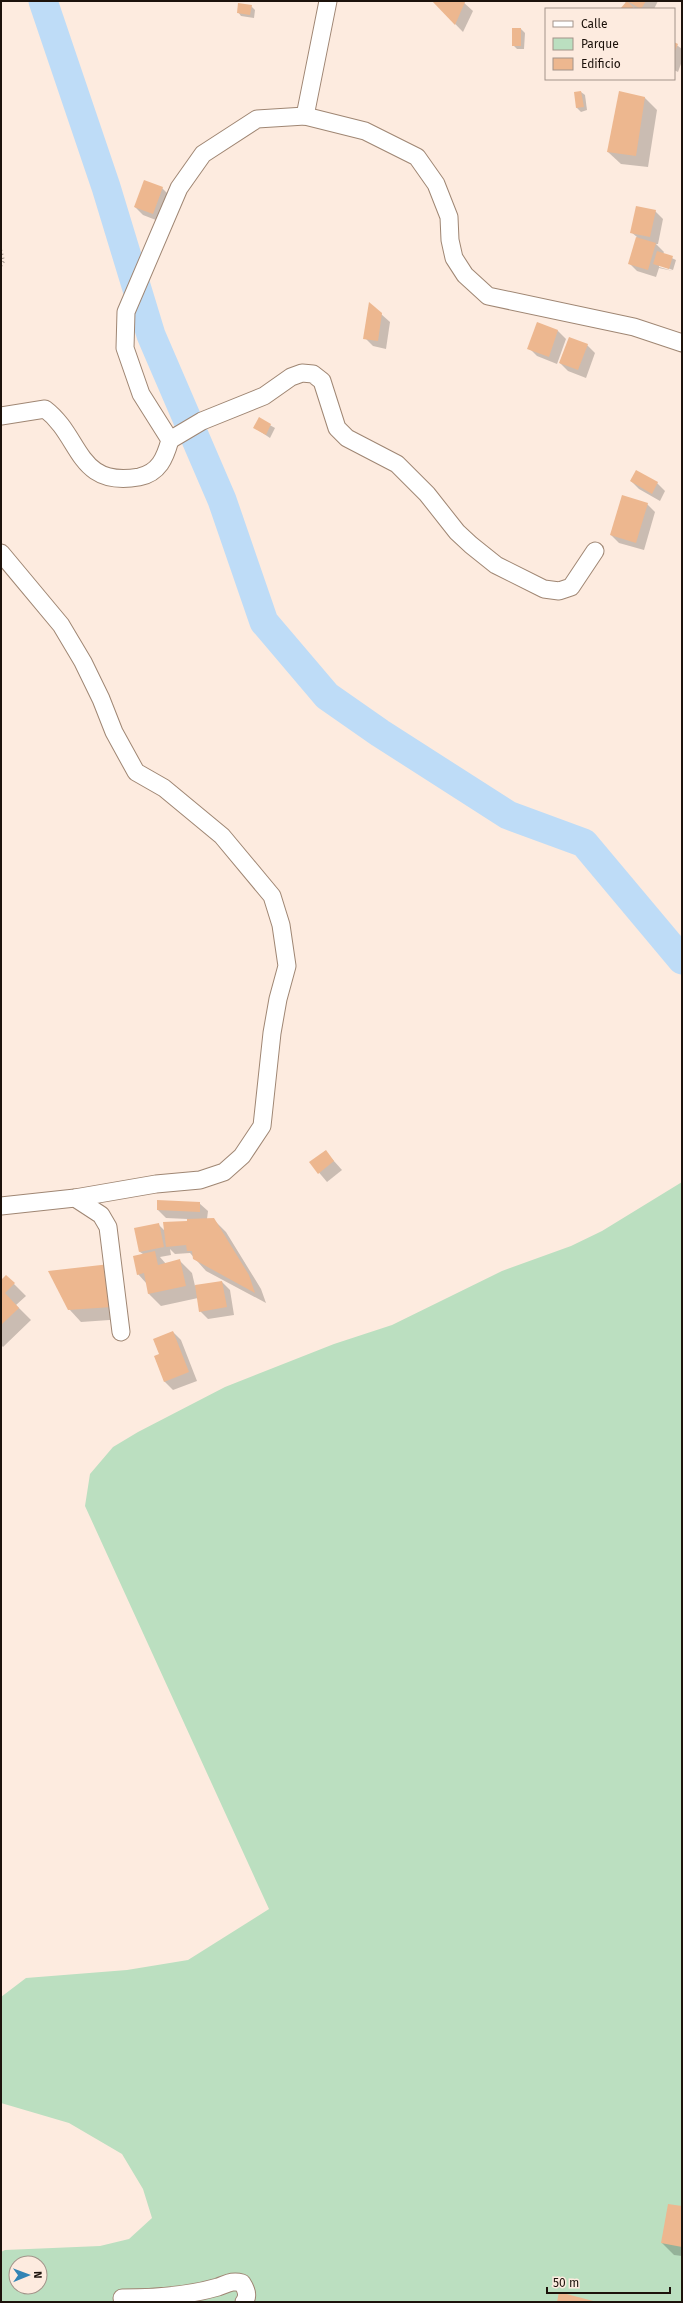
<svg xmlns="http://www.w3.org/2000/svg" width="683" height="2303" font-family="'Fira Sans',sans-serif">
	<style>
		.green { fill: #bbdfc0; fill-rule: evenodd }
		.shadow { fill: #0003 }
		.lines { fill: none; stroke-linecap: round; stroke-linejoin: round }
		.river { stroke: #bedcf7; stroke-width: 29 }
		.building { fill: #edb78f }
		.minor-casing { stroke: #9f8673; stroke-width: 19 }
		.path { stroke: #9f9187; stroke-width: 2.5; stroke-dasharray: 1 3; stroke-linecap: butt }
		.minor { stroke: #fff; stroke-width: 17 }
	</style>
	<rect width="100%" height="100%" fill="#fdebdf"/>
	<path class="green" d="M682,1182v1120h-681v-50l4,-2 95,-4 29,-7 23,-21 -9,-29 -21,-35 -53,-31 -68,-20v-106l25,-19 101,-8 61,-10 81,-51 -184,-403 5,-32 23,-27 25,-15 87,-45 109,-43 58,-19 110,-54 69,-25 31,-15zM16,2263h24v24h-24z"/>
	<g class="shadow">
		<path d="M433,1h29l11,10 -10,21z"/>
		<path d="M624,1h34l-4,8h-18l-3,-2 1,2h-13l5,-6z"/>
		<path d="M251,6l4,4 -1,8 -13,-2 -3,-4z"/>
		<path d="M521,29l4,4 -1,16h-7l-4,-4z"/>
		<path d="M674,43l8,6v12l-4,11 -4,-2z"/>
		<path d="M581,92l4,3 2,15 -6,2 -4,-4 -2,-15z"/>
		<path d="M620,92l25,6 12,12 -9,57 -27,-3 -13,-12z"/>
		<path d="M162,188l8,8 -9,26 -18,-7 -8,-8z"/>
		<path d="M655,211l8,8 -5,25h-2l8,8 -1,2 13,6 -3,10 -14,-5v2l14,4 -14,-3 -3,9 -19,-6 -8,-8 8,-26 -6,-5z"/>
		<path d="M381,314l9,8 -4,27 -13,-3 -8,-8z"/>
		<path d="M538,323l20,8 8,8 -9,25 -20,-8 -8,-8z"/>
		<path d="M587,345l8,8 -9,25 -18,-7 -8,-8z"/>
		<path d="M259,419l16,9 -5,10 -15,-10z"/>
		<path d="M631,481l26,2 8,8 -5,10 -21,-12z"/>
		<path d="M647,504l8,8 -11,38 -25,-7 -8,-8z"/>
		<path d="M325,1151l17,19 -15,12 -16,-19z"/>
		<path d="M199,1203l9,8 -1,8h6l13,13 35,57 5,14 -60,-32 -16,-18 -15,1 -5,-5 1,6 -11,2 6,7 14,-3 12,12 3,13 27,-4 8,8 4,25 -26,4 -8,-8 -2,-13 -37,8 -12,-12 -2,-10 -9,-10 5,-20 -3,-2 -5,-23 23,-5 7,7 23,-9v-3l-22,-1 -8,-8z"/>
		<path d="M109,1265l15,54 -43,3 -12,-13z"/>
		<path d="M6,1276l20,20 -10,9 15,15 -28,27 -2,-2v-64z"/>
		<path d="M173,1332l8,8 16,41 -24,9 -8,-8 -10,-25 5,-2z"/>
		<path d="M682,2207v49l-8,-1 -12,-12z"/>
	</g>
	<g class="lines">
		<path class="river" d="M43,1l63,186 45,148 71,165 42,122 63,74 53,37 128,82 76,28 98,117"/>
	</g>
	<g class="building">
		<path d="M432,1h31l2,1 -10,23z"/>
		<path d="M627,1h19l-5,8z"/>
		<path d="M627,1l8,8h-15z"/>
		<path d="M238,3l14,2 -2,10 -13,-2z"/>
		<rect x="512" y="28" width="9" height="18"/>
		<path d="M674,42l4,2 -4,9z"/>
		<path d="M581,91l3,16 -8,1 -2,-16z"/>
		<path d="M619,91l26,6 -9,59 -29,-4z"/>
		<path d="M144,180l19,7 -10,27 -19,-7z"/>
		<path d="M636,206l20,4 -6,27 -20,-4z"/>
		<path d="M636,237l20,6 -8,27 -20,-6z"/>
		<path d="M657,251l16,5 -4,13 -16,-5z"/>
		<path d="M369,302l13,11 -4,28 -15,-2z"/>
		<path d="M537,322l21,8 -9,27 -22,-8z"/>
		<path d="M569,337l19,7 -10,26 -19,-7z"/>
		<path d="M259,417l12,7 -5,11 -13,-7z"/>
		<path d="M636,470l22,12 -6,12 -22,-13z"/>
		<path d="M622,495l26,8 -12,40 -26,-8z"/>
		<path d="M326,1150l8,11 -16,13 -9,-12z"/>
		<path d="M157,1200l43,2v10l-43,-2z"/>
		<path d="M214,1218l35,57 6,18 -62,-34 -1,-8h-5l-1,-6 -20,2 -3,-25 24,-1v-2z"/>
		<path d="M159,1223l5,24 -25,5 -5,-24z"/>
		<path d="M155,1251l3,14 22,-6 6,27 -38,8 -4,-21 -7,2 -4,-19z"/>
		<path d="M110,1264l2,43 -44,3 -20,-39z"/>
		<path d="M6,1275l9,8 -10,10 14,15 -18,17v-45z"/>
		<path d="M222,1281l5,26 -28,5 -4,-27z"/>
		<path d="M173,1331l16,41 -25,10 -10,-26 5,-2 -6,-15z"/>
		<path d="M668,2204l14,2v41l-21,-4z"/>
		<path d="M559,2292l38,10h-40z"/>
	</g>
	<g class="lines">
		<defs>
			<g id="minor">
				<path d="M305,116l23,-115"/>
				<path d="M1,416l44,-7c37,28 31,79 94,68 20,-4 26,-19 31,-37l-29,-46 -16,-46 1,-36 53,-124 24,-34 54,-35 48,-3 60,15 52,26 19,27 13,33 1,23 4,18 11,17 23,21 146,31 48,16"/>
				<path d="M170,440l32,-19 62,-25 27,-19 11,-4 11,1 9,7 15,47 10,10 50,26 30,30 30,38 14,13 25,20 48,24 15,2 12,-4 24,-36"/>
				<path d="M1,553l60,72 22,37 18,37 13,33 22,40 28,16 58,48 50,60 9,29 6,41 -9,33 -6,34 -10,93 -20,30 -18,16 -24,8 -44,4 -81,14 -74,8"/>
				<path d="M75,1198l26,17 7,12 13,105"/>
				<path d="M122,2298c32,0 65,-2 96,-11 9,-3 14,-7 24,-4 4,6 7,13 2,19"/>
			</g>
		</defs>
		<use href="#minor" class="minor-casing"/>
		<path class="path" d="M1,250l3,11 -3,5"/>
		<use href="#minor" class="minor"/>
	</g>
	<rect width="683" height="2303" fill="none" stroke="#1c120b" stroke-width="4"/>
	<rect x="545" y="8" width="130" height="72" fill="#fdebdf" stroke="#a3948a"/>
	<rect x="553" y="21" width="20" height="6" fill="#ffffff" stroke="#a3948a"/>
	<text x="581" y="28" font-size="12" fill="#1c120b">Calle</text>
	<rect x="553" y="38" width="20" height="12" fill="#bbdfc0" stroke="#a3948a"/>
	<text x="581" y="48" font-size="12" fill="#1c120b">Parque</text>
	<rect x="553" y="58" width="20" height="12" fill="#edb78f" stroke="#a3948a"/>
	<text x="581" y="68" font-size="12" fill="#1c120b">Edificio</text>
	<g transform="translate(28 2275) rotate(89)"><circle r="19" fill="#fdebdf" stroke="#a3948a"/>
	<path d="M0-3L7 15L0 10L-7 15Z" fill="#3284b5"/>
	<text y="-6" font-size="11" font-weight="bold" text-anchor="middle" fill="#1c120b">N</text>
	</g>
	<path d="M547 2287v6h123v-6" fill="none" stroke="#1c120b" stroke-width="2"/>
	<text x="553" y="2287" font-size="12" fill="#1c120b" stroke="#fdebdf" stroke-width="3" paint-order="stroke">50 m</text>
</svg>
